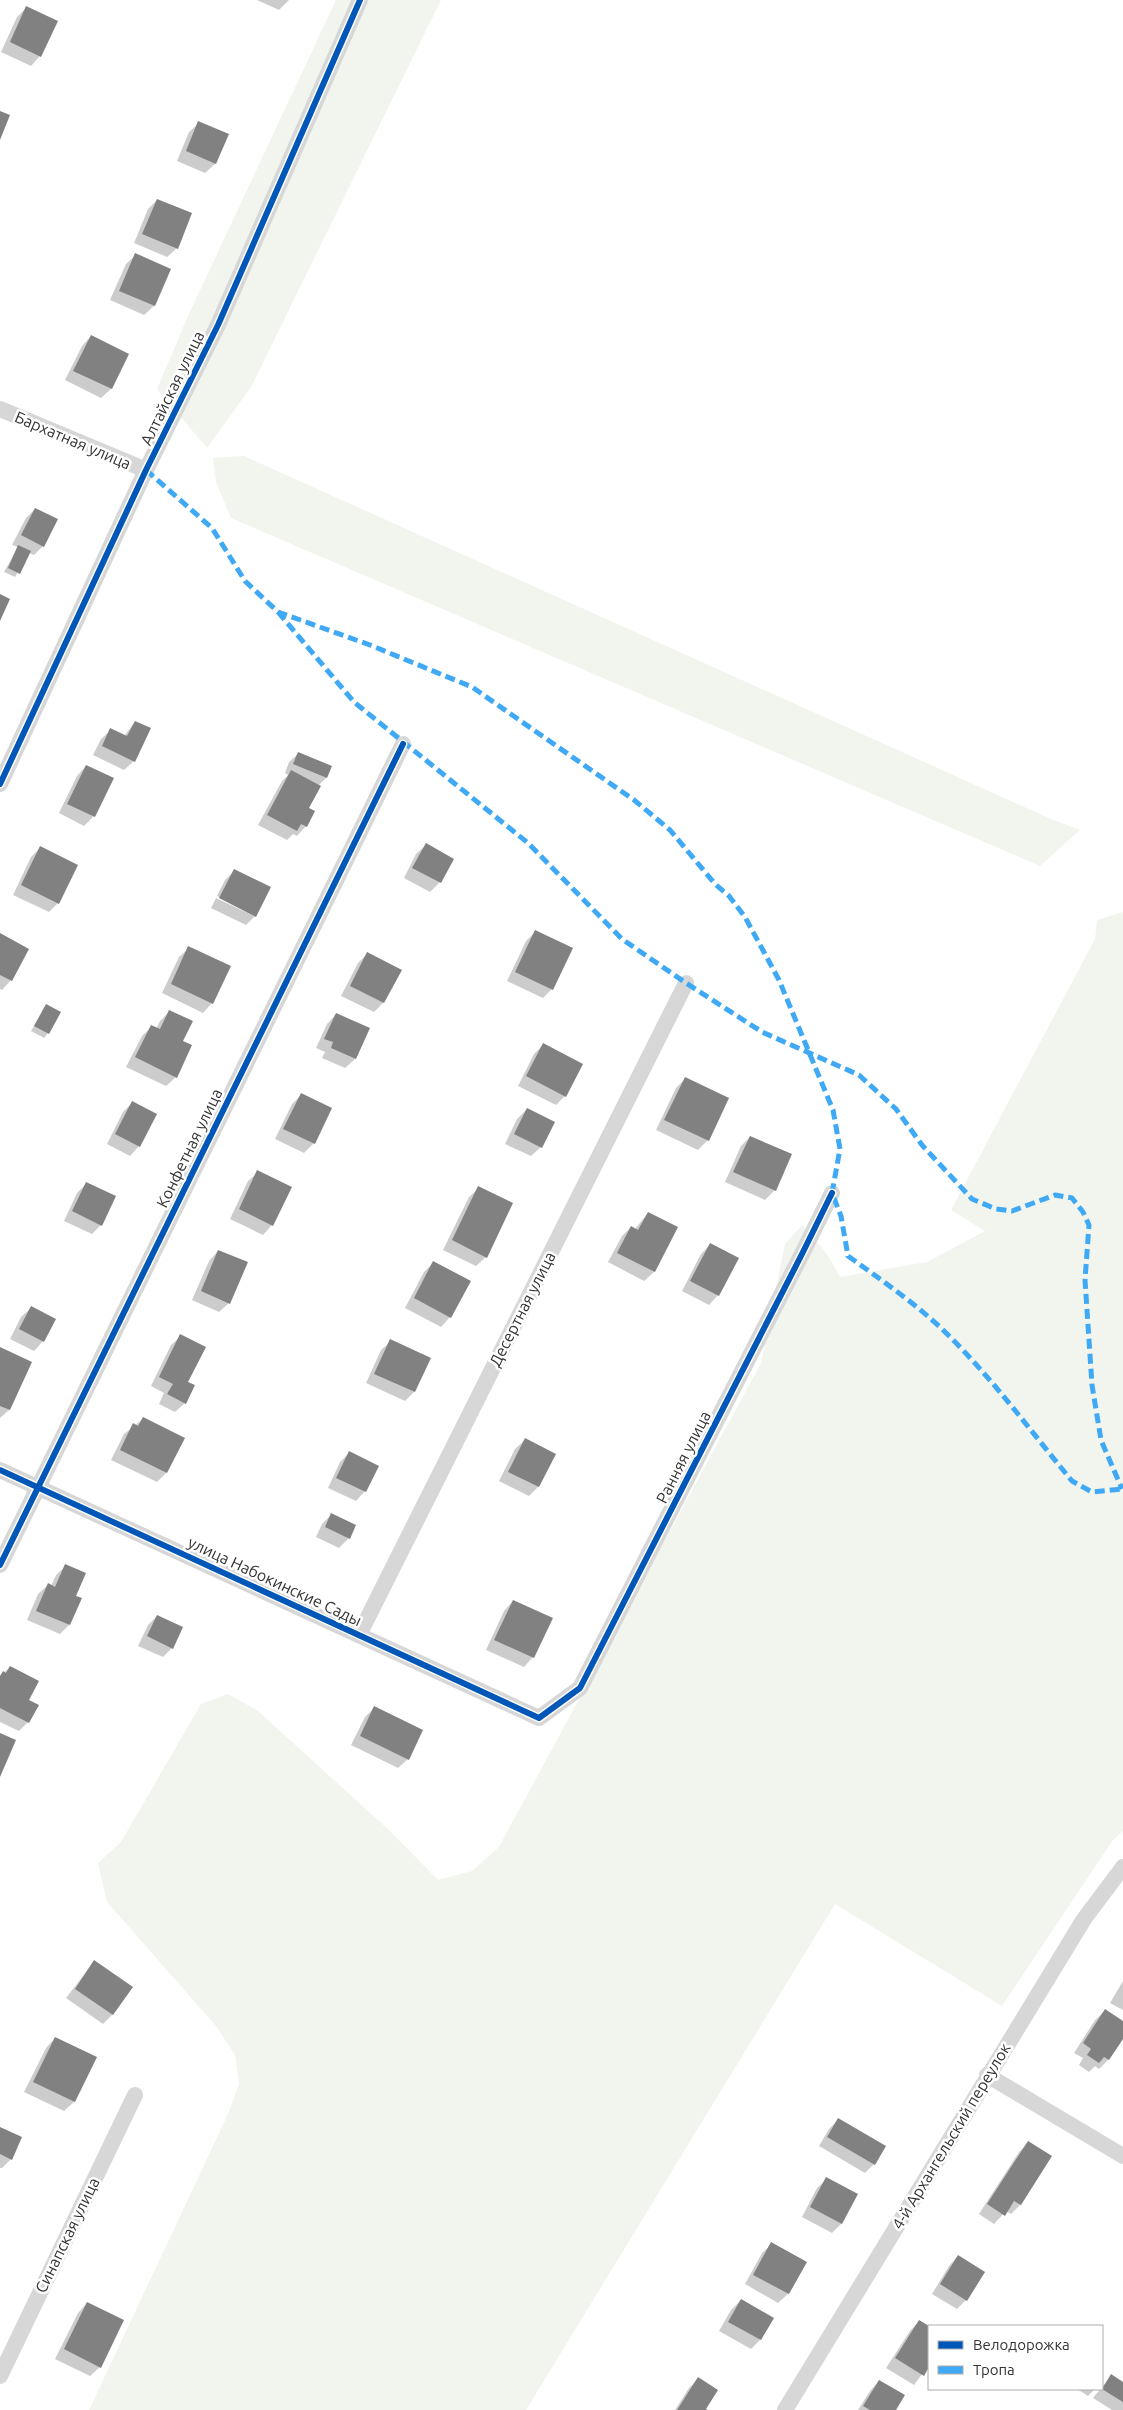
<svg xmlns="http://www.w3.org/2000/svg" width="1123" height="2410" font-family="Ubuntu,sans-serif">
	<style>
		.green { fill: #f1f5ed }
		.shadow { fill: #0003 }
		.building { fill: #818181 }
		.lines { fill: none; stroke-linecap: round; stroke-linejoin: round }
		.street { stroke: #d7d7d7; stroke-width: 16 }
		.quiet { stroke: #3fa9f5; stroke-width: 5; stroke-dasharray: 10 5; stroke-linecap: butt }
		.cycleway-casing { stroke: #fff; stroke-width: 9 }
		.cycleway { stroke: #0057b8; stroke-width: 6 }
		.labels { text-anchor: middle; stroke-width: 5; stroke-linejoin: round; paint-order: stroke }
		.street-label { font-size: 16px; fill: #333; stroke: #fff }
	</style>
	<rect width="100%" height="100%" fill="#fff"/>
	<g class="green">
		<path d="M336,0h105l-190,387 -44,61 -50,-59 31,-73z"/>
		<path d="M244,456l807,363 29,11 -40,36 -809,-348 -15,-36 -3,-24z"/>
		<path d="M1123,912v919l-10,9 -111,166 -167,-102 -309,506h-437l140,-298 10,-28 -4,-29 -19,-29 -109,-124 -9,-39 23,-21 80,-138 27,-10 30,17 132,120 48,49 34,-9 27,-24 262,-484 24,-119 17,-19 25,29 13,23 87,-15 58,-31 -34,-21 144,-271 2,-19z"/>
	</g>
	<g class="shadow">
		<path d="M257,0h32l-10,10z"/>
		<path d="M26,8l14,48 -9,10 -30,-14 16,-35z"/>
		<path d="M199,123l28,12 -12,29 -10,9 -28,-12 12,-29z"/>
		<path d="M157,200l20,48 -10,9 -33,-14 14,-34z"/>
		<path d="M136,255l34,15 -16,36 -10,9 -34,-15 16,-36z"/>
		<path d="M91,336l37,18 -17,35 -10,9 -36,-18 17,-34z"/>
		<path d="M35,509l8,37 -9,9 -5,-2 -14,24 -11,-5 14,-25 -6,-2 14,-27z"/>
		<path d="M135,722l-1,39 -10,9 -31,-15 8,-16 10,-9 13,6z"/>
		<path d="M299,753l32,14 -5,11 -8,8 -10,23 -2,17 -9,10 -4,-2 -6,6 -29,-15 24,-44 6,-6 -3,-2 4,-11z"/>
		<path d="M86,766l8,50 -10,10 -25,-13 18,-37z"/>
		<path d="M426,845l14,37 -10,10 -26,-14 12,-24z"/>
		<path d="M40,848l18,55 -9,9 -36,-17 18,-38z"/>
		<path d="M234,871l21,45 -9,9 -35,-17 5,-10 38,18v-2l-37,-18 8,-16z"/>
		<path d="M536,931l16,58 -9,9 -36,-17 19,-40z"/>
		<path d="M0,935l11,45 -9,10 -2,-1z"/>
		<path d="M189,948l23,55 -9,10 -41,-20 17,-36z"/>
		<path d="M367,954l16,49 -9,9 -33,-16 17,-33z"/>
		<path d="M46,1006l2,27 -4,5 -13,-7z"/>
		<path d="M170,1011l12,31 -6,35 -10,9 -40,-19 16,-31 9,-9 5,2 4,-8z"/>
		<path d="M336,1014l32,14 -13,31 -10,9 -23,-10 3,-6 -9,-4 11,-24z"/>
		<path d="M543,1045l22,51 -9,9 -38,-19 16,-32z"/>
		<path d="M685,1079l43,20 -20,41 -10,10 -42,-20 20,-42z"/>
		<path d="M301,1095l29,14 -16,34 -10,10 -29,-14 17,-35z"/>
		<path d="M132,1103l7,43 -9,10 -23,-12 16,-32z"/>
		<path d="M527,1109l14,38 -10,9 -26,-12 12,-25z"/>
		<path d="M750,1137l25,53 -10,10 -40,-18 16,-36z"/>
		<path d="M258,1172l14,53 -9,10 -33,-16 18,-38z"/>
		<path d="M86,1184l15,41 -9,9 -28,-13 13,-28z"/>
		<path d="M479,1188l7,69 -10,9 -33,-16 26,-53z"/>
		<path d="M648,1213l28,15 -22,44 -10,9 -36,-19 14,-26 9,-9 4,2z"/>
		<path d="M710,1245l8,50 -9,10 -27,-14 19,-37z"/>
		<path d="M218,1251l11,52 -10,9 -27,-12 17,-39z"/>
		<path d="M433,1263l17,54 -9,10 -36,-19 19,-36z"/>
		<path d="M31,1308l12,33 -9,10 -24,-12 11,-22z"/>
		<path d="M181,1336l6,47 -2,20 -10,9 -16,-8 5,-11 -13,-7 20,-41z"/>
		<path d="M391,1341l38,18 -15,33 -9,9 -39,-18 15,-33z"/>
		<path d="M0,1349l31,14 -22,47 -9,8z"/>
		<path d="M143,1419l40,20 -17,34 -9,9 -46,-22 13,-26z"/>
		<path d="M525,1440l29,15 -16,32 -9,9 -30,-15 16,-32z"/>
		<path d="M349,1453l16,38 -9,10 -28,-13 12,-26z"/>
		<path d="M332,1514l17,24 -10,10 -23,-11 6,-13z"/>
		<path d="M66,1566l8,30 6,3 -11,26 -9,9 -33,-14 11,-26 10,-9 3,1 5,-11z"/>
		<path d="M513,1601l20,56 -9,10 -38,-17 18,-39z"/>
		<path d="M157,1616l15,32 -9,9 -25,-11 10,-21z"/>
		<path d="M10,1667l17,33 1,22 -9,9 -19,-9v-46z"/>
		<path d="M374,1708l34,51 -10,9 -47,-23 14,-28z"/>
		<path d="M94,1962l37,25 -19,28 -9,9 -37,-26z"/>
		<path d="M1123,1981v29l-13,-7z"/>
		<path d="M1105,2011l18,12v14l-15,23 -9,9 -4,-3 -6,6 -10,-7 4,-7 -9,-5 21,-33z"/>
		<path d="M55,2038l40,20 -21,44 -10,9 -40,-19 22,-44z"/>
		<path d="M838,2120l36,44 -9,9 -46,-27 10,-17z"/>
		<path d="M0,2129l11,30 -9,9h-2z"/>
		<path d="M1029,2142l22,14 -31,49 -9,9 -5,-3 -12,13 -15,-10 40,-62z"/>
		<path d="M827,2179l29,16 -15,29 -9,9 -30,-16 15,-29z"/>
		<path d="M772,2244l33,18 -17,32 -10,9 -33,-19 17,-31z"/>
		<path d="M958,2256l8,44 -9,9 -25,-15 17,-28z"/>
		<path d="M741,2300l31,18 -12,22 -9,9 -32,-18 12,-21z"/>
		<path d="M87,2303l13,64 -10,9 -35,-17 23,-46z"/>
		<path d="M919,2321l10,7v37l-15,20 -28,-17 24,-37z"/>
		<path d="M1111,2376l12,7v27h-11l-19,-12z"/>
		<path d="M698,2379l7,31h-30l14,-22z"/>
		<path d="M879,2381l15,29h-36l12,-19z"/>
		<path d="M1077,2389h18l-7,7z"/>
	</g>
	<g class="building">
		<path d="M26,6l32,15 -17,36 -31,-15z"/>
		<path d="M0,111l10,4 -10,25z"/>
		<path d="M198,121l31,13 -13,30 -30,-13z"/>
		<path d="M157,199l35,14 -14,36 -36,-15z"/>
		<path d="M135,253l36,16 -16,37 -36,-15z"/>
		<path d="M91,335l38,19 -17,35 -39,-18z"/>
		<path d="M35,508l23,11 -14,28 -23,-12z"/>
		<path d="M18,545l13,6 -11,23 -12,-6z"/>
		<path d="M0,594l10,5 -10,22z"/>
		<path d="M135,721l16,7 -16,34 -33,-16 8,-18 17,8z"/>
		<path d="M298,752l34,14 -5,12 -34,-14z"/>
		<path d="M86,765l28,13 -19,39 -28,-13z"/>
		<path d="M291,770l30,16 -12,22 6,3 -8,16 -6,-3 -4,7 -30,-16z"/>
		<path d="M426,843l28,16 -13,24 -29,-15z"/>
		<path d="M40,846l38,19 -19,39 -38,-19z"/>
		<path d="M234,869l37,18 -15,30 -37,-19z"/>
		<path d="M535,930l38,18 -20,42 -38,-18z"/>
		<path d="M0,933l29,16 -17,32 -12,-6z"/>
		<path d="M188,946l43,20 -18,38 -42,-20z"/>
		<path d="M367,952l35,18 -18,33 -34,-17z"/>
		<path d="M46,1004l15,8 -12,22 -15,-8z"/>
		<path d="M169,1010l24,11 -10,20 9,4 -15,33 -42,-21 16,-32 9,4z"/>
		<path d="M336,1013l34,15 -14,31 -25,-11 2,-6 -9,-3z"/>
		<path d="M543,1043l40,21 -17,33 -40,-21z"/>
		<path d="M685,1077l44,21 -20,43 -45,-21z"/>
		<path d="M301,1093l31,15 -17,36 -32,-15z"/>
		<path d="M132,1101l25,13 -17,33 -25,-13z"/>
		<path d="M527,1108l28,14 -13,26 -28,-14z"/>
		<path d="M750,1136l42,18 -16,37 -43,-19z"/>
		<path d="M257,1170l35,17 -19,39 -34,-17z"/>
		<path d="M86,1182l30,14 -14,30 -30,-15z"/>
		<path d="M478,1186l35,17 -26,55 -35,-18z"/>
		<path d="M648,1212l30,15 -23,45 -38,-19 14,-27 7,4z"/>
		<path d="M710,1243l29,15 -20,38 -29,-15z"/>
		<path d="M218,1250l30,12 -18,42 -29,-13z"/>
		<path d="M433,1261l38,20 -20,37 -37,-20z"/>
		<path d="M31,1306l25,13 -12,23 -25,-13z"/>
		<path d="M180,1334l26,13 -18,35 7,3 -9,19 -19,-10 6,-10 -14,-7z"/>
		<path d="M390,1339l41,19 -16,34 -41,-18z"/>
		<path d="M0,1347l32,15 -22,48 -10,-4z"/>
		<path d="M143,1417l42,21 -18,35 -47,-23 13,-27 5,3z"/>
		<path d="M525,1438l31,16 -17,33 -31,-15z"/>
		<path d="M349,1451l30,15 -13,26 -30,-14z"/>
		<path d="M331,1513l25,12 -6,14 -25,-12z"/>
		<path d="M65,1564l21,9 -10,23 6,2 -12,27 -34,-14 12,-28 7,4z"/>
		<path d="M513,1600l40,18 -19,40 -40,-18z"/>
		<path d="M157,1615l26,12 -10,22 -26,-13z"/>
		<path d="M10,1666l29,15 -10,19 10,5 -10,18 -29,-15v-32l3,-5 3,2z"/>
		<path d="M374,1706l49,24 -14,30 -49,-24z"/>
		<path d="M0,1733l16,7 -16,37z"/>
		<path d="M94,1960l39,27 -20,28 -38,-26z"/>
		<path d="M1105,2009l18,12v18l-14,21 -5,-3 -5,6 -12,-8 4,-6 -8,-6z"/>
		<path d="M55,2037l42,20 -22,45 -42,-20z"/>
		<path d="M838,2118l48,28 -11,19 -48,-28z"/>
		<path d="M0,2127l22,10 -10,23 -12,-6z"/>
		<path d="M1028,2141l24,15 -31,49 -7,-4 -9,15 -18,-12z"/>
		<path d="M826,2177l32,17 -16,30 -32,-17z"/>
		<path d="M771,2242l36,20 -18,32 -36,-19z"/>
		<path d="M958,2255l27,17 -18,29 -27,-17z"/>
		<path d="M741,2299l33,19 -13,22 -33,-18z"/>
		<path d="M87,2302l37,18 -23,48 -37,-19z"/>
		<path d="M919,2320l10,6v41l-5,9 -29,-18z"/>
		<path d="M1111,2374l12,8v20l-21,-13z"/>
		<path d="M698,2377l20,13 -12,19 2,1h-31z"/>
		<path d="M879,2380l26,15 -9,15h-26l-7,-4z"/>
	</g>
	<g class="lines">
		<g class="street">
			<path d="M0,409l146,61"/>
			<path d="M0,784l146,-314 72,-145 142,-325"/>
			<path d="M0,1470l539,248 41,-30 222,-434 30,-61"/>
			<path d="M0,1565l403,-821"/>
			<path d="M359,1635l327,-652"/>
			<path d="M987,2075l136,81"/>
			<path d="M0,2376l135,-281"/>
			<path d="M785,2410l299,-491 39,-52"/>
		</g>
		<g class="quiet">
			<path d="M146,470l66,58 33,53 33,31 92,33 102,42 162,113 36,30 45,54 14,12 16,21 34,63 54,130 7,39 -8,44 9,23 7,40c32,23 64,45 93,72 48,46 88,101 131,153l20,11 31,-3"/>
			<path d="M278,612l76,90 174,141 94,96 64,44 76,49 97,43 37,34 26,36 50,54 24,10 16,2 43,-16 17,3 11,14 6,13 -4,55 7,105 9,55 21,49"/>
		</g>
		<defs>
			<g id="cycleway">
				<path d="M0,784l146,-314 72,-145 142,-325"/>
				<path d="M0,1470l539,248 41,-30 222,-434 30,-61"/>
				<path d="M0,1565l403,-821"/>
			</g>
		</defs>
		<use href="#cycleway" class="cycleway-casing"/>
		<use href="#cycleway" class="cycleway"/>
	</g>
	<g class="labels">
		<g class="street-label">
			<text transform="translate(172 388) rotate(-64)" y="6">Алтайская улица</text>
			<text transform="translate(73 440) rotate(23)" y="6">Бархатная улица</text>
			<text transform="translate(189 1148) rotate(-64)" y="6">Конфетная улица</text>
			<text transform="translate(522 1309) rotate(-63)" y="6">Десертная улица</text>
			<text transform="translate(683 1457) rotate(-63)" y="6">Ранняя улица</text>
			<text transform="translate(275 1581) rotate(25)" y="6">улица Набокинские Сады</text>
			<text transform="translate(951 2136) rotate(-59)" y="6">4-й Архангельский переулок</text>
			<text transform="translate(67 2235) rotate(-64)" y="6">Синапская улица</text>
		</g>
	</g>
	<rect x="928" y="2325" width="175" height="65" fill="#ffffff" stroke="#adadad"/>
	<rect x="938" y="2341" width="25" height="8" fill="#0057b8" stroke="#adadad"/>
	<text x="973" y="2350" font-size="15" fill="#333333">Велодорожка</text>
	<rect x="938" y="2366" width="25" height="8" fill="#3fa9f5" stroke="#adadad"/>
	<text x="973" y="2375" font-size="15" fill="#333333">Тропа</text>
</svg>
